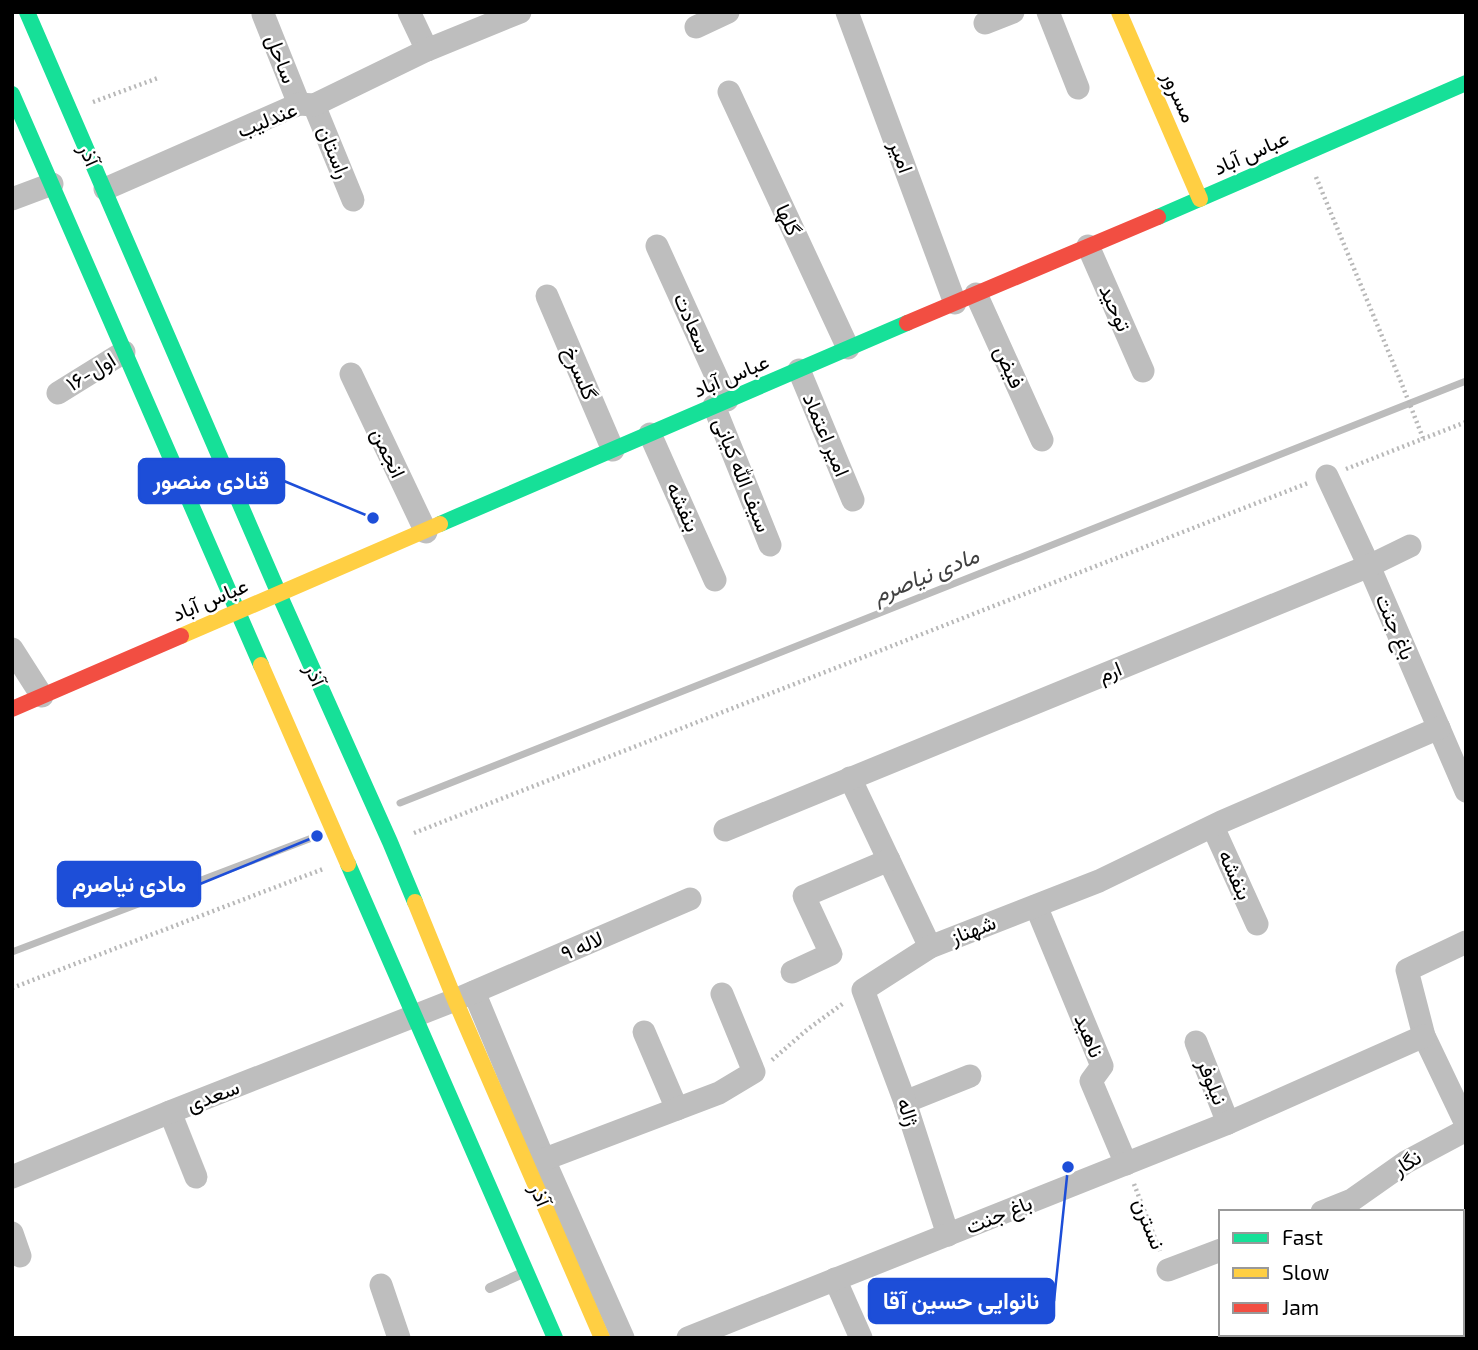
<svg xmlns="http://www.w3.org/2000/svg" width="1478" height="1350" font-family="'Exo 2',Vazirmatn,sans-serif">
	<style>
		.lines { fill: none; stroke-linecap: round; stroke-linejoin: round }
		.stream { stroke: #bcbcbc; stroke-width: 7 }
		.path { stroke: #b8b8b8; stroke-width: 4.5; stroke-dasharray: 2 3.5; stroke-linecap: butt }
		.lane { stroke: #bebebe; stroke-width: 10 }
		.street { stroke: #bebebe; stroke-width: 23 }
		.fast { stroke: #16e098; stroke-width: 16 }
		.slow { stroke: #ffcf43; stroke-width: 16 }
		.jam { stroke: #f24e42; stroke-width: 16 }
		.labels { text-anchor: middle; stroke-width: 5; stroke-linejoin: round; paint-order: stroke }
		.street-label { font-size: 21px; fill: #000; stroke: #fff }
		.water-label { font-size: 23px; font-style: italic; fill: #404040; stroke: #fff }
		.leader { fill: none; stroke: #1d4ed8; stroke-width: 2.5 }
		.callout-dot { fill: #1d4ed8; stroke: #fff; stroke-width: 2.5 }
		.callout { fill: #1d4ed8; stroke: #1d4ed8; stroke-width: 2.5 }
		.callout-label { font-size: 23px; text-anchor: middle; font-weight: bold; fill: #fff }
	</style>
	<rect width="100%" height="100%" fill="#fff"/>
	<g class="lines">
		<g class="stream">
			<path d="M400,803l1066,-422"/>
			<path d="M12,952l305,-116"/>
		</g>
		<g class="path">
			<path d="M93,102l65,-24"/>
			<path d="M1316,177l85,205 22,56"/>
			<path d="M1346,469l120,-47"/>
			<path d="M414,833l894,-350"/>
			<path d="M12,988l311,-119"/>
			<path d="M772,1060l36,-31 37,-27"/>
			<path d="M1134,1184l26,67"/>
		</g>
		<path class="lane" d="M490,1288l33,-15"/>
		<g class="street">
			<path d="M409,12l18,38"/>
			<path d="M847,12l108,291"/>
			<path d="M1048,12l30,76"/>
			<path d="M263,14l36,90"/>
			<path d="M985,23l28,-11"/>
			<path d="M696,27l32,-15"/>
			<path d="M729,92l119,256"/>
			<path d="M314,105l39,95"/>
			<path d="M105,189l194,-85 15,1 113,-55 93,-38"/>
			<path d="M12,199l40,-15"/>
			<path d="M657,246l70,154"/>
			<path d="M1088,246l55,125"/>
			<path d="M976,294l66,146"/>
			<path d="M547,296l66,154"/>
			<path d="M799,370l54,130"/>
			<path d="M351,374l75,158"/>
			<path d="M58,393l66,-41"/>
			<path d="M714,406l56,139"/>
			<path d="M650,434l65,146"/>
			<path d="M1327,476l42,90 97,225"/>
			<path d="M12,649l30,47"/>
			<path d="M850,778l80,169"/>
			<path d="M1213,827l44,97"/>
			<path d="M725,830l644,-264 41,-20"/>
			<path d="M1036,906l66,160 -11,15 35,83"/>
			<path d="M1466,942l-59,28 17,66 42,88"/>
			<path d="M792,972l39,-18 -27,-58 85,-36"/>
			<path d="M474,992l70,168 79,178"/>
			<path d="M644,1032l33,77"/>
			<path d="M1196,1042l32,81"/>
			<path d="M905,1102l65,-26"/>
			<path d="M170,1112l26,65"/>
			<path d="M532,1164l187,-71 35,-21 -32,-78"/>
			<path d="M12,1177l158,-65 285,-112 235,-101"/>
			<path d="M1322,1212l30,-12 54,-38 60,-32"/>
			<path d="M12,1233l8,23"/>
			<path d="M948,1235l-43,-133 -42,-112 67,-43 169,-66 122,-59 218,-94"/>
			<path d="M1168,1270l53,-20"/>
			<path d="M835,1279l26,59"/>
			<path d="M381,1285l18,53"/>
			<path d="M1413,1334l1,4"/>
			<path d="M688,1338l540,-215 196,-87"/>
		</g>
		<g class="fast">
			<path d="M27,12l252,582 111,248 25,60"/>
			<path d="M12,94l249,571"/>
			<path d="M1158,217l308,-134"/>
			<path d="M440,524l467,-201"/>
			<path d="M348,864l207,474"/>
		</g>
		<g class="slow">
			<path d="M1119,12l81,187"/>
			<path d="M181,636l259,-112"/>
			<path d="M261,665l87,199"/>
			<path d="M415,902l40,98 147,338"/>
		</g>
		<g class="jam">
			<path d="M907,323l251,-106"/>
			<path d="M12,709l169,-73"/>
		</g>
	</g>
	<g class="labels">
		<g class="street-label">
			<text transform="translate(281 59) rotate(69)" y="7">ساحل</text>
			<text transform="translate(1179 97) rotate(66)" y="7">مسرور</text>
			<text transform="translate(267 120) rotate(-22)" y="7">عندلیب</text>
			<text transform="translate(334 152) rotate(68)" y="7">راستان</text>
			<text transform="translate(1251 153) rotate(-24)" y="7">عباس آباد</text>
			<text transform="translate(89 155) rotate(66)" y="7">آذر</text>
			<text transform="translate(901 157) rotate(70)" y="7">امیر</text>
			<text transform="translate(788 220) rotate(65)" y="7">گلها</text>
			<text transform="translate(1115 308) rotate(66)" y="7">توحید</text>
			<text transform="translate(692 323) rotate(66)" y="7">سعادت</text>
			<text transform="translate(1009 367) rotate(66)" y="7">فیض</text>
			<text transform="translate(91 372) rotate(-32)" y="7">۱۶-اول</text>
			<text transform="translate(580 373) rotate(67)" y="7">گلسرخ</text>
			<text transform="translate(731 376) rotate(-23)" y="7">عباس آباد</text>
			<text transform="translate(826 435) rotate(67)" y="7">امیر اعتماد</text>
			<text transform="translate(388 453) rotate(65)" y="7">انجمن</text>
			<text transform="translate(742 475) rotate(68)" y="7">سیف الله کیانی</text>
			<text transform="translate(683 507) rotate(66)" y="7">بنفشه</text>
			<text transform="translate(210 600) rotate(-23)" y="7">عباس آباد</text>
			<text transform="translate(1395 627) rotate(67)" y="7">باغ جنت</text>
			<text transform="translate(1110 672) rotate(-22)" y="7">ارم</text>
			<text transform="translate(315 675) rotate(66)" y="7">آذر</text>
			<text transform="translate(1235 875) rotate(66)" y="7">بنفشه</text>
			<text transform="translate(973 930) rotate(-21)" y="7">شهناز</text>
			<text transform="translate(582 946) rotate(-23)" y="7">۹ لاله</text>
			<text transform="translate(1089 1036) rotate(68)" y="7">ناهید</text>
			<text transform="translate(1212 1082) rotate(68)" y="7">نیلوفر</text>
			<text transform="translate(213 1096) rotate(-21)" y="7">سعدی</text>
			<text transform="translate(908 1112) rotate(71)" y="7">ژاله</text>
			<text transform="translate(1407 1163) rotate(-32)" y="7">نگار</text>
			<text transform="translate(540 1195) rotate(67)" y="7">آذر</text>
			<text transform="translate(999 1215) rotate(-22)" y="7">باغ جنت</text>
			<text transform="translate(1149 1224) rotate(68)" y="7">نسترن</text>
		</g>
		<g class="water-label">
			<text transform="translate(926 575) rotate(-22)" y="8">مادی نیاصرم</text>
		</g>
	</g>
	<path class="leader" d="M373 518L284 481M317 836L200 884M1068 1167L1054 1301"/>
	<g class="callout-dot">
		<circle cx="373" cy="518" r="7"/>
		<circle cx="317" cy="836" r="7"/>
		<circle cx="1068" cy="1167" r="7"/>
	</g>
	<g class="callout">
		<rect x="139" y="459" width="145" height="44" rx="7"/>
		<rect x="58" y="862" width="142" height="44" rx="7"/>
		<rect x="869" y="1279" width="185" height="44" rx="7"/>
	</g>
	<g class="callout-label">
		<text x="211" y="489">قنادی منصور</text>
		<text x="129" y="892">مادی نیاصرم</text>
		<text x="961" y="1309">نانوایی حسین آقا</text>
	</g>
	<rect width="1478" height="1350" fill="none" stroke="#000000" stroke-width="28"/>
	<rect x="1219" y="1210" width="245" height="126" fill="#ffffff" stroke="#999999" stroke-width="2"/>
	<rect x="1233" y="1233" width="35" height="10" fill="#16e098" stroke="#999999" stroke-width="2"/>
	<text x="1282" y="1245" font-size="21" fill="#000000">Fast</text>
	<rect x="1233" y="1268" width="35" height="10" fill="#ffcf43" stroke="#999999" stroke-width="2"/>
	<text x="1282" y="1280" font-size="21" fill="#000000">Slow</text>
	<rect x="1233" y="1303" width="35" height="10" fill="#f24e42" stroke="#999999" stroke-width="2"/>
	<text x="1282" y="1315" font-size="21" fill="#000000">Jam</text>
</svg>
